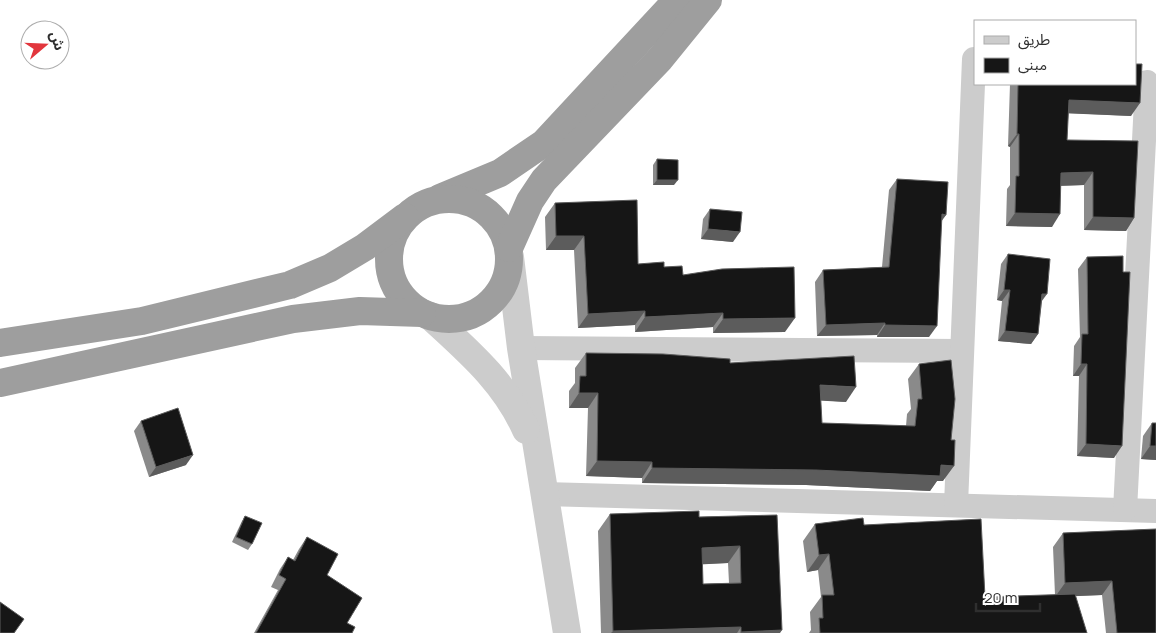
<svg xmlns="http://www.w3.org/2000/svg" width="1156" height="633" font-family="Manrope,'Noto Sans Arabic',sans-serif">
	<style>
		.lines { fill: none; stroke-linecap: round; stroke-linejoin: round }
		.minor { stroke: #ccc; stroke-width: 24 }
		.tertiary { stroke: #ccc; stroke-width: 28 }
		.trunk { stroke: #9e9e9e; stroke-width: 28 }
		.wall { fill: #8a8a8a; fill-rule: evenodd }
		.shaded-wall { fill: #5c5c5c }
		.building { fill: #161616; stroke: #5c5c5c; fill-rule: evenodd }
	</style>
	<rect width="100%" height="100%" fill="#fff"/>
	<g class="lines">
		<g class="minor">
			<path d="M521,348l441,3"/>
			<path d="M544,494l612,17"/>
			<path d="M956,505l18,-446"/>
			<path d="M1125,510l22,-428"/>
		</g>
		<g class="tertiary">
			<path d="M510,257l11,91 46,285"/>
			<path d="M430,316c38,35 75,66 96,114"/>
		</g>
		<g class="trunk">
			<path d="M440,198l60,-25 44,-30 133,-143"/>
			<circle cx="449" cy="259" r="60"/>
			<path d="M509,248l21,-47 14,-21 116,-121 48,-59"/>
			<path d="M0,343l142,-22 148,-36 40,-17 35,-21 40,-30"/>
			<path d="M0,383l293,-64 67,-8 62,2"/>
		</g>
	</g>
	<g class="wall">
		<path d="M1010,84h125l-4,32 -63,-3 -1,27 67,78 -8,13 -42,-1v-45l-23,1 -9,41 -46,-1 1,-37 3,-4v-38l-2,-1z"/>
		<path d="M657,159l17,26h-21v-20z"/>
		<path d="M897,179l49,36 -5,6 -12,116h-52v-2l-60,1 -2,-54 8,-12 59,-3 7,-77z"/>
		<path d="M555,203l83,61 26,3 19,8 102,57 -72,1v-6l-78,5v-7l-57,3 -4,-78h-28l-1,-33z"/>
		<path d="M710,209l23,33 -32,-3 2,-20z"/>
		<path d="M1008,254l34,48 -4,32 -7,10 -33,-3 4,-40 -5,-1 4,-36z"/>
		<path d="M1087,257l27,201 -37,-2 2,-80h-6l1,-30 6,-9 -2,-68z"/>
		<path d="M586,353l144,10 116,39 -26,-2 2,23 84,3 1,-12 4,-5 -3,-30 11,-15 24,117h-6l-7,10 -124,-6 -164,-2v-5l-56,-2 2,-68h-19v-17l6,-8v-15z"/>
		<path d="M141,421l45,44 -37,12 -15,-46z"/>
		<path d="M1152,423l4,37 -15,-1 2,-23z"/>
		<path d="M610,514l89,3 78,-2 3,118h-179l-3,-102zM728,563l1,20 -26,1 -1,-20z"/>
		<path d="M245,516l7,28 -4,6 -16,-8 10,-21z"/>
		<path d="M815,524l49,1 121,72 70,-2 -2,-48 10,-14 93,-4v104h-50l-4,-38 -27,1 12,37h-278l2,-3 -1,-18 11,-15 -3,-27 -11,2 -4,-31z"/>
		<path d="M307,537l20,38 25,58h-98l24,-43 -7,-3 9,-18 8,-12 5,3 6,-11z"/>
	</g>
	<g class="shaded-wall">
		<path d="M1069,100l71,3 -9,13 -71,-3z"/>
		<path d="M1017,134h2l-9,13 -2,-1z"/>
		<path d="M1093,172l-9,13 -32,1 9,-13z"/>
		<path d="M657,180h21l-4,5h-21z"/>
		<path d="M1015,213l45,1 -8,13 -46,-1z"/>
		<path d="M942,214l4,1 -8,11z"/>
		<path d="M1093,217l41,1 -8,13 -42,-1z"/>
		<path d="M708,229l32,3 -7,10 -32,-3z"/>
		<path d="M556,236h28l-10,14h-28z"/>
		<path d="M1004,290h6l-8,11 -5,-1z"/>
		<path d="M1042,294h5l-8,11z"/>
		<path d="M645,311l-10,14 -57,3 10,-14z"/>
		<path d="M723,313l-10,14 -78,5 10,-15z"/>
		<path d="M795,318l-10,14 -72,1 10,-14z"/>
		<path d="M885,323l-8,12 -60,1 9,-11z"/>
		<path d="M885,325l52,1 -8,11h-52z"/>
		<path d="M1005,331l33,3 -7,10 -33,-3z"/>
		<path d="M1081,364h6l-8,12h-6z"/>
		<path d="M820,385l36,2 -10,15 -37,-2z"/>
		<path d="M579,393h19l-10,15h-19z"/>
		<path d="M1086,444l36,2 -8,12 -37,-2z"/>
		<path d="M1150,446h6v14l-15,-1z"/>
		<path d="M193,455l-7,10 -37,12 7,-10z"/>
		<path d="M597,461l55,1 -10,16 -56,-2z"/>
		<path d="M941,465l13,1 -11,15h-6l-7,10 -124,-6 -164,-2 10,-15z"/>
		<path d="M740,546l-12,17 -38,2 12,-17z"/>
		<path d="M829,554l-11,16 -11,2 12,-17z"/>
		<path d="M1112,581l-10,14 -47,2 10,-14z"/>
		<path d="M741,627l-4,6h-126l2,-2z"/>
		<path d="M782,630l-2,3h-40l1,-1z"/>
	</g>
	<g class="building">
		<path d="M1135,64h7l-2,39 -71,-3 -2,40 71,1 -4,77 -41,-1v-45l-32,1 -1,41 -45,-1 1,-37h3v-42h-2l1,-50h117z"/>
		<path d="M657,159l21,1v20h-21z"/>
		<path d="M897,179l51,3 -2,33 -4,-1 -5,112 -52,-1v-2l-59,2 -3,-55 66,-3z"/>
		<path d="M637,200l1,64 26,-2v5l18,-1 1,9 39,-6 72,-2 1,51 -72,1v-6l-78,4v-6l-57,3 -4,-78h-28l-1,-33z"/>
		<path d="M710,209l32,3 -2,20 -32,-3z"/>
		<path d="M1008,254l42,5 -3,35h-5l-4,40 -33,-3 5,-41h-6z"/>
		<path d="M1123,256v16h7l-8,174 -36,-2 1,-80h-6l1,-30h6l-1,-77z"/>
		<path d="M586,353l77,1 67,5v4l124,-7 2,31 -36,-2 2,38 93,3 3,-27h4l-3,-35 32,-4 4,39 -4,41h4l-1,26 -13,-1 -1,11 -124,-6 -164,-2v-6l-55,-1 1,-68h-19l1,-17h6z"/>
		<path d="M178,408l15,47 -37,12 -15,-46z"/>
		<path d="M1152,423h4v23h-6z"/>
		<path d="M699,511v6l78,-2 5,115 -41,2v-5l-128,4 -3,-117zM740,546l1,37 -38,1 -1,-36z"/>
		<path d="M245,516l17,7 -10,21 -16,-7z"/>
		<path d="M863,518l1,7 117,-6 4,78 90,-3 12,39h-267l-1,-15h4l-1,-23h12l-5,-41 -10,1 -4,-31z"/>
		<path d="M1156,529v104h-39l-5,-52 -47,2 -2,-50z"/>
		<path d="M307,537l31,17 -11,21 35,23 -15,25 8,4 -3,6h-96l30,-54 -7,-4 9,-18 7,4z"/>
		<path d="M0,602l24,17 -10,14h-14z"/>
	</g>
	<rect x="974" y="20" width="162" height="65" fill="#ffffff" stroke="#acacac"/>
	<rect x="984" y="36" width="25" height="8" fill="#cccccc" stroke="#acacac"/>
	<text x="1018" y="45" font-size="15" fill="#2f2f2f">طريق</text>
	<rect x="984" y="58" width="25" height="15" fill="#161616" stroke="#acacac"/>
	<text x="1018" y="70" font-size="15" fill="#2f2f2f">مبنى</text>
	<g transform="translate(45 45) rotate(71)"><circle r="24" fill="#ffffff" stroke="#acacac"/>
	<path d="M0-4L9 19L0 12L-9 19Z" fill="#e2363d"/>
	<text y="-8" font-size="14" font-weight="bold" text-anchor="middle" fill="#2f2f2f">ش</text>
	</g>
	<path d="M976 603v8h64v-8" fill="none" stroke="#2f2f2f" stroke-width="2.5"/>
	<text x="984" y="603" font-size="15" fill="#2f2f2f" stroke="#ffffff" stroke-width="4" paint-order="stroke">20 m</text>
</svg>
